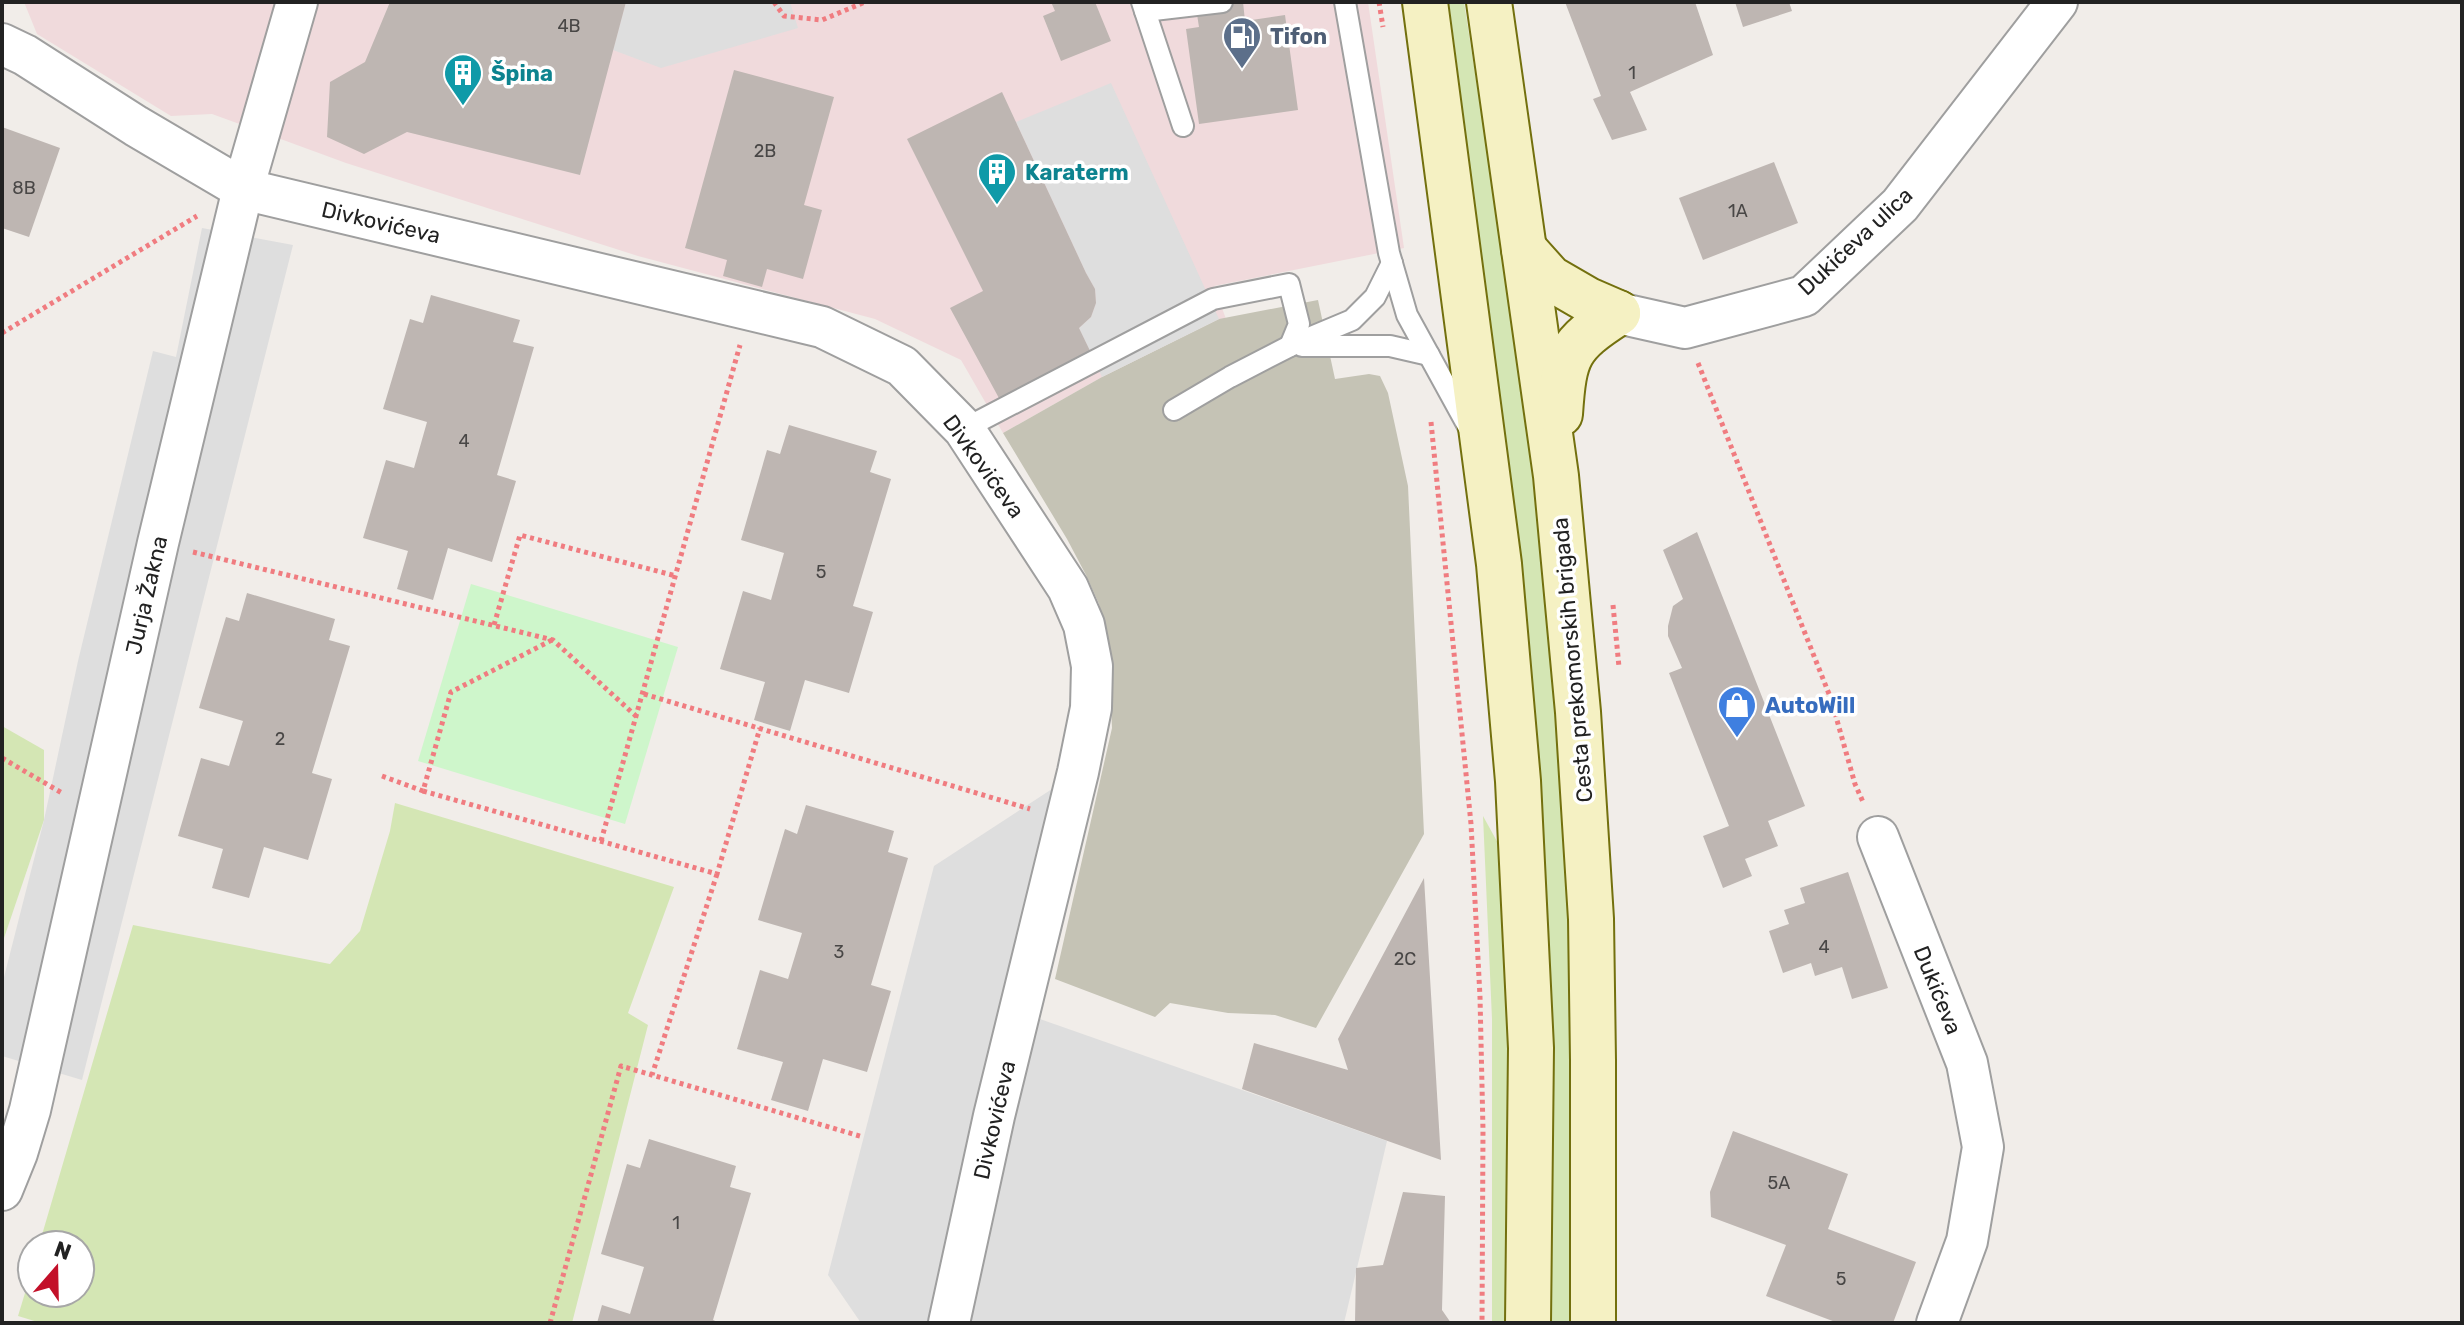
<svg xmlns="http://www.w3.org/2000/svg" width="2464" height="1325" font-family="Rubik,sans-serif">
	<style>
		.commercial { fill: #f0dadc }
		.construction { fill: #c5c3b5 }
		.grass { fill: #d4e6b4 }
		.park { fill: #cef6cb }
		.parking { fill: #dedede }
		.building { fill: #beb6b2 }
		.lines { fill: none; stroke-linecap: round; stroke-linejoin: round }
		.lane-casing { stroke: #9f9f9f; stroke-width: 24 }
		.street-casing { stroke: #9f9f9f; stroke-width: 44 }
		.secondary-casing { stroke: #73700e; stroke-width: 48 }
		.path { stroke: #f07c80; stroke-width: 5; stroke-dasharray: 4 4; stroke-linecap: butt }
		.lane { stroke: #fff; stroke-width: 20 }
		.street { stroke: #fff; stroke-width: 40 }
		.secondary { stroke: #f5f1c3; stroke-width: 44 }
		.labels { text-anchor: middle; stroke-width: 7; stroke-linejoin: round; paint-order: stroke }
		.number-label { font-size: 18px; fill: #494746 }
		.service-label { font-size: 22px; font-weight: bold; fill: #4e5e75; stroke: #fff; text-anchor: start }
		.culture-label { font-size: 22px; font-weight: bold; fill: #0d838f; stroke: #fff; text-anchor: start }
		.street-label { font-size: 22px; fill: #222; stroke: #fff }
		.shop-label { font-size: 22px; font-weight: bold; fill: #366cbe; stroke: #fff; text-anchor: start }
	</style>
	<rect width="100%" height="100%" fill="#f1ede9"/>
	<path class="commercial" d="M24,2h1344l36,246 -190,38 12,33h-7l-117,58 -99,56 -42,-73 -86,-41 -237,-63 -292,-93 -134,-49 -41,2 -134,-82z"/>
	<path class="construction" d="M1318,300l17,79 34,-5 11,2 8,17 20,93 16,348 -108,194 -41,-13 -47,-2 -58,-10 -15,14 -100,-38 57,-251 -3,-66 -10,-58 -13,-29 -19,-36 -64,-106 99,-56 117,-58z"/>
	<g class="grass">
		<path d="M1449,2h15l30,193 37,269 29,289 14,291 -4,279h-21l-40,-853z"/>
		<path d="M2,726l42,24v70l-42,124z"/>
		<path d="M395,803l279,84 -46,126 20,12 -76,298h-531l-23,-7 14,-46v23h48v-48h-41l94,-320 197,39 30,-33 30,-100z"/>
		<path d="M1483,816l16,29 9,206 1,187 -2,85h-15v-304z"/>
	</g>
	<path class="park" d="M471,584l207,63 -53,177 -207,-63z"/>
	<g class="parking">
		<path d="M626,2h164l8,26 -137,40 -48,-18z"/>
		<path d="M1111,83l108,236 -117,58 -23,-49 12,-11 5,-14 -1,-14 -9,-16 -70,-151z"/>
		<path d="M202,228l91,17 -211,835 -80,-24v-71l42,-165 34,-159 75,-310 23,6z"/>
		<path d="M1078,772l-58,240 367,129 -43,182h-483l-33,-48 106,-409z"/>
	</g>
	<g class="building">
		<path d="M390,2h236l-46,173 -173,-43 -43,22 -37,-17 3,-55 35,-20z"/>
		<path d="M1051,2h44l16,39 -50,20 -18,-45 12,-5z"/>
		<path d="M1195,2h48l2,19 40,-6 13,95 -99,14 -13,-95 13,-2z"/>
		<path d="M1565,2h130l18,53 -83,37 17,38 -35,10 -19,-41 8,-3z"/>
		<path d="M1735,2h54l3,9 -49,16z"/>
		<path d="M734,70l100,27 -30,108 18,5 -19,69 -36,-10 -5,18 -39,-11 4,-16 -42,-12z"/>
		<path d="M1002,92l84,181 9,16 1,14 -5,14 -12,11 13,27 -92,45 -50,-92 33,-17 -76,-152z"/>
		<path d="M2,127l58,21 -31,89 -27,-9z"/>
		<path d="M1774,162l24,61 -95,37 -24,-62z"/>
		<path d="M431,295l89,25 -7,22 21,5 -37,128 19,6 -24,81 -44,-14 -15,52 -36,-11 11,-38 -45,-13 23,-78 28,8 13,-46 -44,-13 27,-90 13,4z"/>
		<path d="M789,425l88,26 -7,21 21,7 -38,127 20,6 -24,81 -44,-13 -15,51 -36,-11 11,-38 -45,-13 23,-78 28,9 13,-47 -43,-13 26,-90 13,4z"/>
		<path d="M1697,532l108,274 -37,15 10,25 -33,13 7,17 -29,12 -20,-52 26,-10 -60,-153 13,-5 -14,-32v-10l5,-20 10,-7 -20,-49z"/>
		<path d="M247,593l88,26 -6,21 21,6 -38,127 20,6 -24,81 -44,-13 -15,51 -37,-10 11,-39 -45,-13 23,-78 28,8 14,-45 -44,-13 27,-91 13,4z"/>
		<path d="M806,805l88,26 -6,21 20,6 -37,127 20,6 -24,81 -44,-13 -15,52 -37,-11 12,-38 -46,-13 23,-79 28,9 14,-46 -44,-13 27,-91 12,5z"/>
		<path d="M1848,872l40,116 -36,11 -10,-32 -27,9 -4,-13 -28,10 -14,-42 20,-7 -5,-14 21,-7 -5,-15z"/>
		<path d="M1424,878l17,282 -199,-71 12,-46 94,27 -10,-31z"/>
		<path d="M1733,1131l115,43 -20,55 88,33 -23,61h-55l-72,-27 20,-51 -75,-28 -1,-25z"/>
		<path d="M649,1139l87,27 -6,21 21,6 -38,127 7,3h-123l5,-18 28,9 14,-47 -43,-13 26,-90 13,4z"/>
		<path d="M1403,1192l42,4 -3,114 9,13h-96l1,-55 27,-3z"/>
	</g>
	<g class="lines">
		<defs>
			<g id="lane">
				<path d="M1142,2l41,124"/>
				<path d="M1345,2l44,251 18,62 62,113"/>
				<path d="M1145,11l77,-9"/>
				<path d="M1302,346h88l39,9"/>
				<path d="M1174,410l56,-33 60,-31 62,-26 23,-23 17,-34"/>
				<path d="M964,429l249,-130 76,-15 10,40 -9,22"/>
			</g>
			<g id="street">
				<path d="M2,44l23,11 111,71 107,63 579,138 80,39 62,63 104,159 16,37 8,41 -1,42 -13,64 -84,344 -45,207"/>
				<path d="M1618,313l67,15 119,-32 96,-91 157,-203"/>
				<path d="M1878,837l89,226 16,84 -16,94 -30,82"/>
				<path d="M2,1190l15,-37 13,-43 128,-567 85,-354 54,-187"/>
			</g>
			<g id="secondary">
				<path d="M1425,2l74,562 19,217 13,267 -3,275"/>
				<path d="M1489,2l67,474 22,236 13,207 2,141v263"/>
				<path d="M1524,249l26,29 38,22 30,13"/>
				<path d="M1560,414c4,-59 8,-69 58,-101"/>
			</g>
		</defs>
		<use href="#lane" class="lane-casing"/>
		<use href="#street" class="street-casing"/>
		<use href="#secondary" class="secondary-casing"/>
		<g class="path">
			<path d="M774,2l10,14 38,4 43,-18"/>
			<path d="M1379,2l4,25"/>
			<path d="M2,333l195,-117"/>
			<path d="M1698,363l133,336 24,85 8,18"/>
			<path d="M1431,422l40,402 9,173 3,133 -1,193"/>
			<path d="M193,552l360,88 84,77"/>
			<path d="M1613,605l6,62"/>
			<path d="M494,625l26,-90 156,41"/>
			<path d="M644,694l386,115"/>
			<path d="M2,758l60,35"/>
			<path d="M382,776l41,15 28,-99 101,-52"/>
			<path d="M423,791l294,83 43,-146"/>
			<path d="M601,841l139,-496"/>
			<path d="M717,874l-65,201 211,62"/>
			<path d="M550,1323l71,-257 31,9"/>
		</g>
		<use href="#lane" class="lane"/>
		<use href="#street" class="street"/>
		<use href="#secondary" class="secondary"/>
	</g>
	<defs>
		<symbol id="fuel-pin" viewBox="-11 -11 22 30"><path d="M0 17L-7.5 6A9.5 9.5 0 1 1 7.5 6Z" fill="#5c6f8a" stroke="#fff"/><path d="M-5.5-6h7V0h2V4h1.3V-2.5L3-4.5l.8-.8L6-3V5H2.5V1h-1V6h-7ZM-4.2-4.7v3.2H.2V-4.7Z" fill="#fff"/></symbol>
		<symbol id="building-pin" viewBox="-11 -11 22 30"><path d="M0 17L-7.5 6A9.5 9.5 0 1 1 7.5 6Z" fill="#0f9aa8" stroke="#fff"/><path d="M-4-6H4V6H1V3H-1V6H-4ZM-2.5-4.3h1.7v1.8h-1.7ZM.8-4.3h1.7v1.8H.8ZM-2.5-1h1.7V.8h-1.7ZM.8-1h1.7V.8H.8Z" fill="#fff"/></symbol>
		<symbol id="shop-pin" viewBox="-11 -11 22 30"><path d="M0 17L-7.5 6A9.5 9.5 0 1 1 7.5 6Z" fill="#3f7fe0" stroke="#fff"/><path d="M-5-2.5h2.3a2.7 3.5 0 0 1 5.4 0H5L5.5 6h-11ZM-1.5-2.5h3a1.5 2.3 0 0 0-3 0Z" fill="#fff"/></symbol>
	</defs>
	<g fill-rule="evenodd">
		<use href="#fuel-pin" x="1220" y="14" width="44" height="60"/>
		<use href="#building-pin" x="441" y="51" width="44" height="60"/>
		<use href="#building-pin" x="975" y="150" width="44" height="60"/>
		<use href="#shop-pin" x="1715" y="683" width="44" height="60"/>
	</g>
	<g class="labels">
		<g class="number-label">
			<text x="569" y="32">4B</text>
			<text x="1632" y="79">1</text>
			<text x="765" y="157">2B</text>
			<text x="24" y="194">8B</text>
			<text x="1738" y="217">1A</text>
			<text x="464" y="447">4</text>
			<text x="821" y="578">5</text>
			<text x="280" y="745">2</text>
			<text x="1824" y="953">4</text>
			<text x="839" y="958">3</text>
			<text x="1405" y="965">2C</text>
			<text x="1779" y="1189">5A</text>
			<text x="676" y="1229">1</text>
			<text x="1841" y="1285">5</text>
		</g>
		<g class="service-label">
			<text x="1270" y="44">Tifon</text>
		</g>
		<g class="culture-label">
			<text x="491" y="81">Špina</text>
			<text x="1025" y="180">Karaterm</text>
		</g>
		<g class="street-label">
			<text transform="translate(381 222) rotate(13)" y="8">Divkovićeva</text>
			<text transform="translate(1855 241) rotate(-43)" y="8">Dukićeva ulica</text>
			<text transform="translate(984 466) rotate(54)" y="8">Divkovićeva</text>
			<text transform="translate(146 595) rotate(-77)" y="8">Jurja Žakna</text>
			<text transform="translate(1572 660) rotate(-95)" y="8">Cesta prekomorskih brigada</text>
			<text transform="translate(1938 990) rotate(68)" y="8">Dukićeva</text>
			<text transform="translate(994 1120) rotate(-77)" y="8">Divkovićeva</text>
		</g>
		<g class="shop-label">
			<text x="1765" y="713">AutoWill</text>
		</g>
	</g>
	<rect width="2464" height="1325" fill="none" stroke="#222222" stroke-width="8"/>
	<g transform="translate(56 1269) rotate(20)"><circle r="38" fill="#ffffff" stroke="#a7a7a7" stroke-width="2"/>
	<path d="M0-6L14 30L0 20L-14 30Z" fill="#c31029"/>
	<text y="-12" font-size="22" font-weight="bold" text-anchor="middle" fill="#222222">N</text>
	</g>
</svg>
